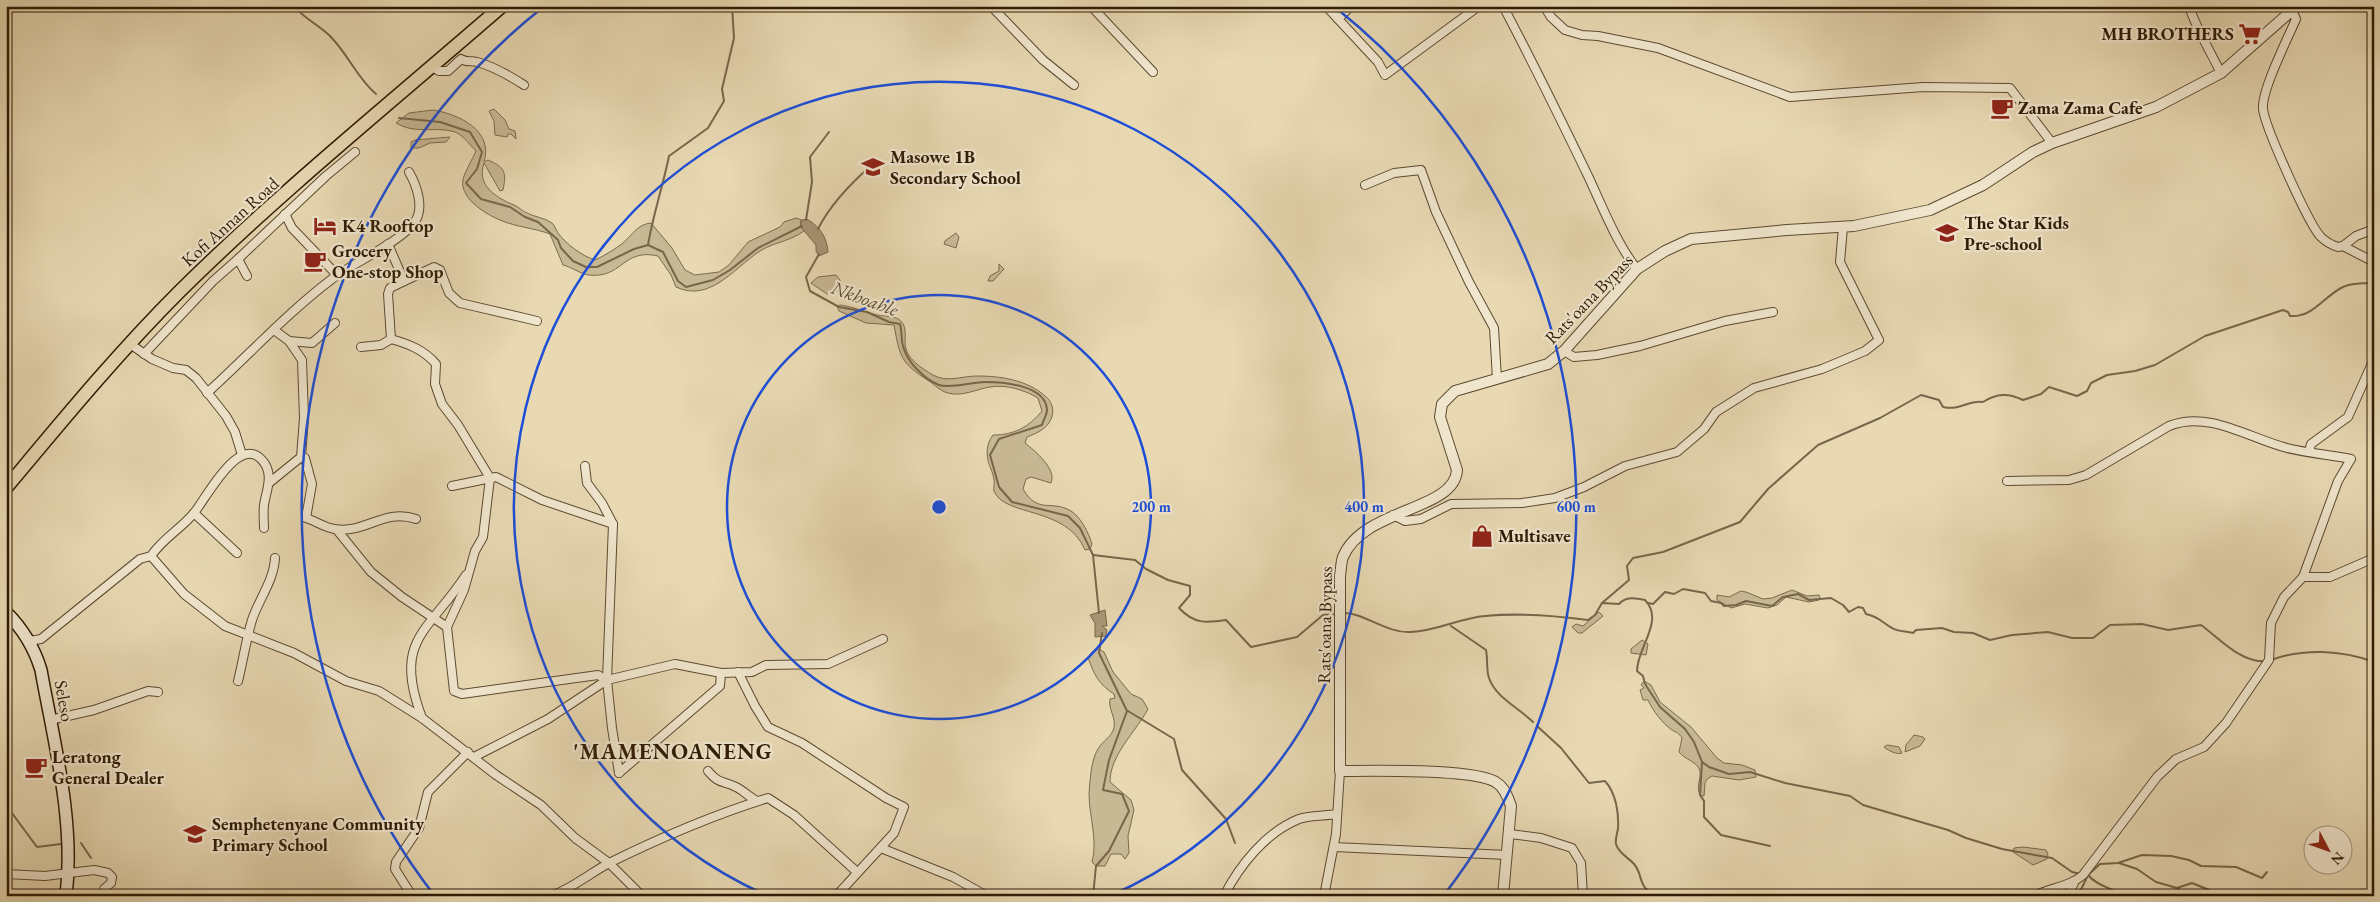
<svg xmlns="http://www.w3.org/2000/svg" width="2380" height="902" font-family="'EB Garamond',serif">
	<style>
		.green { fill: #c8b995; stroke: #7b6a4c }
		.water { fill: #a99878; stroke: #78664a }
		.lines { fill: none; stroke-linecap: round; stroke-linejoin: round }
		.stream { stroke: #78664a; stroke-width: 2 }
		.minor-casing { stroke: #5c4a30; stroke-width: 10 }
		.tertiary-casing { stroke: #5c4a30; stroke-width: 12 }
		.secondary-casing { stroke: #2e1b04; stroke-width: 14 }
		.primary-casing { stroke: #2e1b04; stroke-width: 15 }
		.minor { stroke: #f0e6ce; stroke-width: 8 }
		.tertiary { stroke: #f0e6ce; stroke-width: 10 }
		.secondary { stroke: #f0e6ce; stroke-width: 11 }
		.primary { stroke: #e8d9b3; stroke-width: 12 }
		.ring { fill: none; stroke: #1d4ed8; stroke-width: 2.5 }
		.labels { text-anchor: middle; stroke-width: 4.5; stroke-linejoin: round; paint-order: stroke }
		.poi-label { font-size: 18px; font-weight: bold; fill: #2e1b04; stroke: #f0e6ce; text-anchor: start }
		.street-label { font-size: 18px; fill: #2e1b04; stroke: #f0e6ce }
		.water-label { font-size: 19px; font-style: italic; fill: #5f4d32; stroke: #f0e6ce }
		.district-label { font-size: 22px; font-weight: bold; letter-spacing: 1px; fill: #2e1b04; stroke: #f0e6ce }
		.centre { fill: #1d4ed8; stroke: #f0e6ce; stroke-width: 2.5 }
		.ring-label { font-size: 15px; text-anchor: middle; font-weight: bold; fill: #1d4ed8; stroke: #f0e6ce; stroke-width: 4.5; stroke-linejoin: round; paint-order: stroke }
	</style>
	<rect width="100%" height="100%" fill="#e8d9b3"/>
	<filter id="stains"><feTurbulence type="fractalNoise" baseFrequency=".004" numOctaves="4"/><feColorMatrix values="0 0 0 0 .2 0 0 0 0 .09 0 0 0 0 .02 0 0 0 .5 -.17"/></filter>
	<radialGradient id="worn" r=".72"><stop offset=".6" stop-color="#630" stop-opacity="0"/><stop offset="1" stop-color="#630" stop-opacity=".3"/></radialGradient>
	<g class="green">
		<path d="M494,109l11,11 4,9 6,2 1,8 -5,-5h-3l-1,3 -12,-2 -1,-14 -5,-10z"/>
		<path d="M433,110c25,4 61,20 51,52l4,-2c16,7 19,11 15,30l-3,1 -16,-28c-8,23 13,35 30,42 5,2 8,6 13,8 8,4 18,5 25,10 3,3 4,7 6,10 8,11 24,23 37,27 9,-4 20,-11 28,-17 9,-8 15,-19 28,-20l21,25 13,22 10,5 24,-3 10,-7 19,-23 32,-15 4,-5 12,-4 6,2 -2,2 5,8c-13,11 -31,12 -45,21 -26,17 -50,52 -84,36l-5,-12 -13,-19c-5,-1 -11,-2 -16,-1 -21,3 -25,23 -53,20 -9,-1 -17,-8 -26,-10l-13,-31c-16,-6 -34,-7 -50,-14 -15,-6 -44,-24 -36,-44 3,-8 8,-16 12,-25 -7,-7 -15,-19 -25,-20 -20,-4 -36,3 -55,-8l13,-10z"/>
		<path d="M450,137l-4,5 -16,1 -11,5h-8v-6l4,-2z"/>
		<path d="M956,233l3,4 -3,11 -12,-4 1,-3z"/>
		<path d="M999,264l5,5 -11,12h-5l2,-5 9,-5z"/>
		<path d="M836,275l4,5 2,6 -4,5 -11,3 -16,-11 7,-6z"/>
		<path d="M841,305c13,2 24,7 36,10 9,2 22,-1 27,11 2,5 1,13 1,19 2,14 16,23 28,30 14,8 28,1 44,1 24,0 50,4 68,20 7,5 10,15 6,23 -4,10 -14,14 -24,18l-2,6c10,8 32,26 26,40l-20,-6 -5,2 -3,10c15,26 28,10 48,22 10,6 18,23 21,33l-2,5 -5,1c-18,-44 -81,-33 -91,-59 -1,-3 1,-8 0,-12 -1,-5 -3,-10 -5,-15 -3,-10 -3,-20 4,-29 21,0 36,-8 49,-24l-4,-13c-13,-8 -33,-14 -48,-11 -13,2 -28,10 -42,6 -8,-2 -13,-8 -19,-12 -28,-18 -29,-23 -35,-56l-28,-2 -27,-12 -2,-5z"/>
		<path d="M1792,590l15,6 12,-1 1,2 -1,3 -10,2 -23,-5 -9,8 -9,3 -23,-4 -14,4 -14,-8v-5l12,2 12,-6 5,1 17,7 9,-1z"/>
		<path d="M1599,612l4,4 -21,17h-4l-6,-6 4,-3 7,2z"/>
		<path d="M1642,640l6,4 -2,11 -15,-2v-4z"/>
		<path d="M1099,649l5,3 9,20 18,22 11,5 6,10c-13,24 -38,46 -38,73l21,18 3,10 -6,26 1,17 -4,6 -4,-5h-10l-6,12h-9l-4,-4c6,-21 -3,-47 -3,-68 1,-14 2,-34 9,-45 5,-9 13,-11 16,-21 2,-11 -6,-19 -4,-29l5,-1 -1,-4c-15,-9 -21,-21 -26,-37l6,-7z"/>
		<path d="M1644,681l7,4 9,17 31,25 26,31 7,5 18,2 13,5 1,7 -17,3 -27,-4 -5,3 -2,4 -1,13 -4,-1c-4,-9 1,-15 0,-24 -2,-9 -16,-12 -21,-19l3,-14c-3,-5 -5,-5 -10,-8 -10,-7 -19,-19 -24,-30h-5l-3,-10 4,-2 -3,-3z"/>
		<path d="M1914,735l9,2 2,2 -5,7 -15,6 1,-7z"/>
		<path d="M1887,745l12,2 3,6c-5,2 -13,-2 -18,-6z"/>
		<path d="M2023,847l23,3 2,4 -1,5 -14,6 -20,-13 1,-4z"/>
	</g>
	<g class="water">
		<path d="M807,219c13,8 20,18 21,33l-9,4 -3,-5v-6l-16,-19 2,-6z"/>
		<path d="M1105,610l2,16h-5l5,4 -1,6 -11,1v-14l-5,-8z"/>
	</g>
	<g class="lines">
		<g class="stream">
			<path d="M294,6c9,12 25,19 36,30 18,18 27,42 46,58"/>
			<path d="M399,118l41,4 30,10 12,20 -5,17 -11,14 15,16 29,8 15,10 13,5 20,18 3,8 12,13 13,6h11l37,-18 14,-4 15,7 15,29 8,6 27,-7 17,-10 28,-22 44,-22"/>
			<path d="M806,220l6,-38 -2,-25 19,-25"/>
			<path d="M818,229c13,-26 34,-47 56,-66"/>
			<path d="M648,245c5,-30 15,-59 21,-89l39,-28 16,-27 -2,-12 12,-51 -2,-32"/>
			<path d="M819,254l-13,23 4,14 29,16 28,5 22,10 11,2c2,7 1,15 3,22 4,16 21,33 36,39 10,4 35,-3 46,-3 18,0 61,3 62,28 0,5 -4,10 -5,15l-43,14 -9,16 9,32 13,15 56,14 12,12 13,27 6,58"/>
			<path d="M1093,555l42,5 11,9 22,11 22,6v9l-11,13c15,16 27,15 47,12l25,27 46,-10 26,-22 13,-1"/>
			<path d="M1602,603l27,-23 -2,-14 6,-8 30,-6 77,-30 28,-33 50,-44 62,-27 41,-23 18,5 4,7c18,4 24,-7 40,-5 14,-9 26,-9 40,-2l18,-6 8,-7 28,9 10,-5 4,-8 16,-8 28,-4 20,-6 50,-29 78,-26 5,2 2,4c23,2 34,-20 53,-29 8,-4 22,-4 31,-4"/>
			<path d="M1648,603l5,1 12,-12 9,2 9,-5 22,4 6,8 10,2 3,3 12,-1 10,-4 26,5 11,-9 15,-3 11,6 22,-2 12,7 6,7 9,-5 5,1 3,6c14,3 15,8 26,14 6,4 14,3 21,5l3,-3 26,-2 12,4 19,1 17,7 22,-5 36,-3 24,6h21l17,-13 32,-1 26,6 33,-5c18,13 41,39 65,36"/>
			<path d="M1343,613c20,-1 44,21 68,19 26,-1 49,-14 74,-16 31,-3 73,0 103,4l7,-5 7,-12 17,1c7,-8 17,-6 26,-4 20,21 -8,47 -8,71l6,5 2,8 15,23 25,22 9,13 8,20 7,5 20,7 21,-2 35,11 65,13 13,9 85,25 18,8 36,11 50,9 20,14 9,2"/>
			<path d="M1451,626l35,24c2,9 0,20 3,28 7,20 29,29 44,44"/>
			<path d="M2271,660c32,-12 71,-10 103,2"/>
			<path d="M1128,711l46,28 8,31 44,49 9,24"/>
			<path d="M1537,726l24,22 28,35 16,-2c11,12 14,32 13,48 -1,5 -3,10 -2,15 3,10 12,13 18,20 10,12 2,19 20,32"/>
			<path d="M1702,762l-2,33 4,6v16l17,18 49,11"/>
			<path d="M6,805l31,42 24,-3"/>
			<path d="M81,843l10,15"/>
			<path d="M2119,863l18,6 19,13 21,6 8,8"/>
			<path d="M2085,875h3c10,12 23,12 35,21"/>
			<path d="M2177,888l15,-5 32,13"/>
			<path d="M1093,896l3,-30 13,-15 20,-40 -7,-17 -19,-4 6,-30 18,-49 -28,-58 3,-20"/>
			<path d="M2078,896l10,-21 12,-11 18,-1 24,-8 29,1 18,4 12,6 35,1 26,11 5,-6"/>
		</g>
		<defs>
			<g id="minor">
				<path d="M991,6l52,54 31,25"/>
				<path d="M1091,6l62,66"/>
				<path d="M1326,6l52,56 7,13 94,-69"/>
				<path d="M1503,6c30,57 58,114 86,172 13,28 29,68 48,91"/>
				<path d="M1544,6l7,11 14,13 17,5 16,1 60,12 132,49 133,-10 87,1 42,55"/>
				<path d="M2189,6c6,20 22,47 32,67"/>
				<path d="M2292,10l4,9c-8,19 -35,72 -33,90 2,18 46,116 58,128 5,5 11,8 17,10l5,-1 13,-10 18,-7"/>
				<path d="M1338,19l13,-13"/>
				<path d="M431,66l8,5h9l13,-12c6,4 10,1 16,3 16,4 33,14 47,23"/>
				<path d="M1365,185l29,-12 27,-3 15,42 33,70 25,46 3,51"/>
				<path d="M285,214l7,14 45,47"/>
				<path d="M388,244l16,37"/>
				<path d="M2343,246l31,16"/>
				<path d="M247,276l-9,-17 88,-83 29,-24"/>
				<path d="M274,330l15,11 23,2 23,-20"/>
				<path d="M391,339l-3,-45 2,-6 44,-21 6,3 9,23 11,10 77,18"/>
				<path d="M130,344l22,15 21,9 13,2 10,8 30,38 9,16 7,23"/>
				<path d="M361,347l20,-2 10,-6c18,5 33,11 45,25l-1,20 7,20 16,21 32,53 -7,59 -8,14 -11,39 -17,37"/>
				<path d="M1564,351l10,6 23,-2 43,-9 85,-25 48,-9"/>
				<path d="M144,354l69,-73 25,-22"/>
				<path d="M207,393c42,-38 80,-80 125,-114 21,-16 68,-37 82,-56 11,-14 3,-37 -5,-51"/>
				<path d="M2309,452l2,-8 37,-27 26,-58"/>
				<path d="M301,457l4,1 7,26 -6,34c10,3 19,10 29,11 30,5 49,-21 81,-10"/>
				<path d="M585,466l2,17 15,20 11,21 -6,156 5,48 7,45"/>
				<path d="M2007,481l62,-1 17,-5 83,-49c40,-16 79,12 118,22 21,5 43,7 64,11l-13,22 -35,96"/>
				<path d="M269,483l32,-26 3,-39 -2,-58 -13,-19"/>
				<path d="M452,486l44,-9 46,23 71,24"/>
				<path d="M194,513l43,40"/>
				<path d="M1393,515l12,6 16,-2 30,-15 71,-1 33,-5 29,-11 41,-21 52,-14 27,-23 12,-17 38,-24 68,-19 43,-18 14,-11 -39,-78 3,-35"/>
				<path d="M337,530l34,42 31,25 45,30 7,64 8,3 136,-19 9,5"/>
				<path d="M151,556l33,38 41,32 69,27 52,28 33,10 43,27 74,57 45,30 34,33 34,25 33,33"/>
				<path d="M6,635l5,-18"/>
				<path d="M30,641l11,-2 99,-80 11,-3c12,-18 30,-27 43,-43 13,-16 48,-85 71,-49 8,13 1,28 -1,41 -1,8 0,16 0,23"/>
				<path d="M738,672l17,34 13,21 34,16 84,55 18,9 -10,26 -55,60 -6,3"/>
				<path d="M238,681c5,-20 8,-41 14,-61 7,-21 22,-40 23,-62"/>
				<path d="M422,718c-30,-79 7,-86 44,-143"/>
				<path d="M50,720l44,-10 54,-19 10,1"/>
				<path d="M474,757l74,-38 59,-39 68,-16 46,9 31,-1 14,-7 62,-1 55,-25"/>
				<path d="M708,771c12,14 14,9 28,16 8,4 13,10 21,14"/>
				<path d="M619,773l101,-87 1,-13"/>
				<path d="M1510,834l31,4 31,10 9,15 2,33"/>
				<path d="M1334,847l173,8"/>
				<path d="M881,848l72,29 34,19"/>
				<path d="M6,874l39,2 49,-6 14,3 4,4 -1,6 -7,6"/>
				<path d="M412,896l-17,-27 1,-7 23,-34 9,-36 40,-40"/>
				<path d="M551,896c22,-8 39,-23 60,-34 49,-24 105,-48 157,-64l26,17 63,57"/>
				<path d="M1224,896c15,-30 42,-64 75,-77 11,-4 26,-3 38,-5"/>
				<path d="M1324,896l12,-62 4,-63"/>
				<path d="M2034,896c17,-9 35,-9 49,-21l74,-98 19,-18 28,-12 22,-24 43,-63 2,-37 13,-26 19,-20h27l44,-19"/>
				<path d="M2068,896l6,-13"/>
			</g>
			<path id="tertiary" d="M1503,896l8,-90c-3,-8 -6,-18 -14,-23 -20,-15 -128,-12 -157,-12v-195c1,-6 1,-14 3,-19 20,-49 112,-46 114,-87l-17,-53 2,-13 13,-13 93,-27 16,-13 73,-82 28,-18 26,-12 96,-9 67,-4 76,-16 53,-25 50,-33 19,-9 104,-36 65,-34 76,-67"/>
			<path id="secondary" d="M6,612c17,17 28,35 35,58 13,73 34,151 25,226"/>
			<path id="primary" d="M6,488c56,-67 111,-134 173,-196 102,-101 215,-192 323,-286"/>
		</defs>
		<use href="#minor" class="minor-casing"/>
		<use href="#tertiary" class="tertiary-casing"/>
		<use href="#secondary" class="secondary-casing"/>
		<use href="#primary" class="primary-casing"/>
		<use href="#minor" class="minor"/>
		<use href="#tertiary" class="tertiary"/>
		<use href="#secondary" class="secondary"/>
		<use href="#primary" class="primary"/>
	</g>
	<g class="ring">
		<circle cx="939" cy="507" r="212"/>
		<path d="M766 895A425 425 0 1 1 1112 895"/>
		<path d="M434 895A637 637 0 0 1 542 8M1336 8A637 637 0 0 1 1444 895"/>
	</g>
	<defs>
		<symbol id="supermarket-bare" viewBox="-9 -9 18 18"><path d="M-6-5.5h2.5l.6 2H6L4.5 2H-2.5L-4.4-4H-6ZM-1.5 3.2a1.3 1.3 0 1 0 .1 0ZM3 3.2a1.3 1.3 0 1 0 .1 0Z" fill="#8f2418" stroke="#f0e6ce" stroke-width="2.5" paint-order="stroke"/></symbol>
		<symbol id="cafe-bare" viewBox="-9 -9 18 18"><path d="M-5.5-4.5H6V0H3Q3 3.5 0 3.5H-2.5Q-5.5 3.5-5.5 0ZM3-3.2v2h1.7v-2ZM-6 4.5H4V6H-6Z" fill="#8f2418" stroke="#f0e6ce" stroke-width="2.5" paint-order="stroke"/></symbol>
		<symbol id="school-bare" viewBox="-9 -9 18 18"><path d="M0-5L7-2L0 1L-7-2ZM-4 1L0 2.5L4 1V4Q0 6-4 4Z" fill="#8f2418" stroke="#f0e6ce" stroke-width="2.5" paint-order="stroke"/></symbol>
		<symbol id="hotel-bare" viewBox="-9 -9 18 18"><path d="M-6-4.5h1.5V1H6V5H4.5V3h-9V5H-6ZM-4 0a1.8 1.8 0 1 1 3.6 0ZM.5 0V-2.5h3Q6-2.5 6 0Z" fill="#8f2418" stroke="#f0e6ce" stroke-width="2.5" paint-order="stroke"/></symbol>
		<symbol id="shop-bare" viewBox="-9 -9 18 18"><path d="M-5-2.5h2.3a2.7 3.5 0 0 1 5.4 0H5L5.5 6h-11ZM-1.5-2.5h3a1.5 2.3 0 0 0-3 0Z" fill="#8f2418" stroke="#f0e6ce" stroke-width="2.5" paint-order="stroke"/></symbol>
	</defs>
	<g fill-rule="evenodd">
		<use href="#supermarket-bare" x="2234" y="18" width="32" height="32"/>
		<use href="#cafe-bare" x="1986" y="92" width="32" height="32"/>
		<use href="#school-bare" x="857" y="151" width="32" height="32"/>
		<use href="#hotel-bare" x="309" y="210" width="32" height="32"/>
		<use href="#school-bare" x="1931" y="217" width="32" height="32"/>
		<use href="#cafe-bare" x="299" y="245" width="32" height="32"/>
		<use href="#shop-bare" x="1466" y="520" width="32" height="32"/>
		<use href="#cafe-bare" x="20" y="751" width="32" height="32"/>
		<use href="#school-bare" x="179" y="818" width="32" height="32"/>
	</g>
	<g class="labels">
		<g class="poi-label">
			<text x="2234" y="40" text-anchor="end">MH BROTHERS</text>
			<text x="2018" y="114">Zama Zama Cafe</text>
			<text x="890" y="163">Masowe 1B<tspan x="890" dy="21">Secondary School</tspan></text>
			<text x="1964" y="229">The Star Kids<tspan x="1964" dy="21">Pre-school</tspan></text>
			<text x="342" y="232">K4 Rooftop</text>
			<text x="332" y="257">Grocery<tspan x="332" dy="21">One-stop Shop</tspan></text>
			<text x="1498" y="542">Multisave</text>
			<text x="52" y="763">Leratong<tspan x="52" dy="21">General Dealer</tspan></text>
			<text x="212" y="830">Semphetenyane Community<tspan x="212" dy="21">Primary School</tspan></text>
		</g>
		<g class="street-label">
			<text transform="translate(230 222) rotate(-42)" y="6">Kofi Annan Road</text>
			<text transform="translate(1589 299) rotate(-46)" y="6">Rats'oana Bypass</text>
			<text transform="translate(1325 625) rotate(-89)" y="6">Rats'oana Bypass</text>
			<text transform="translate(64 701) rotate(80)" y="6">Seleso</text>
		</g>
		<g class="water-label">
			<text transform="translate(865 298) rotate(20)" y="7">Nkhoahle</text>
		</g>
		<g class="district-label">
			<text x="673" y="759">'MAMENOANENG</text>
		</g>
	</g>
	<circle cx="939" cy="507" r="8" class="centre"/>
	<g class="ring-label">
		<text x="1151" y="512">200 m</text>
		<text x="1364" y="512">400 m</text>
		<text x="1576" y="512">600 m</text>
	</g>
	<rect width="2380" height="902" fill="none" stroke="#e8d9b3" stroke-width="25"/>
	<rect x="8" y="8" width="2365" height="887" fill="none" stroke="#2e1b04" stroke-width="2.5"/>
	<rect x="12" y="12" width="2355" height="877" fill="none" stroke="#2e1b04"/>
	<g transform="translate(2328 850) rotate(131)"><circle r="24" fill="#f0e6ce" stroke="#a2957d"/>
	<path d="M0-4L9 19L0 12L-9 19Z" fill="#8f2418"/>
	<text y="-8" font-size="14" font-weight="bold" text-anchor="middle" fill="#2e1b04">N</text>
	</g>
	<rect width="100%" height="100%" filter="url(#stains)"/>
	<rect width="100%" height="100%" fill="url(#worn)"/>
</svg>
